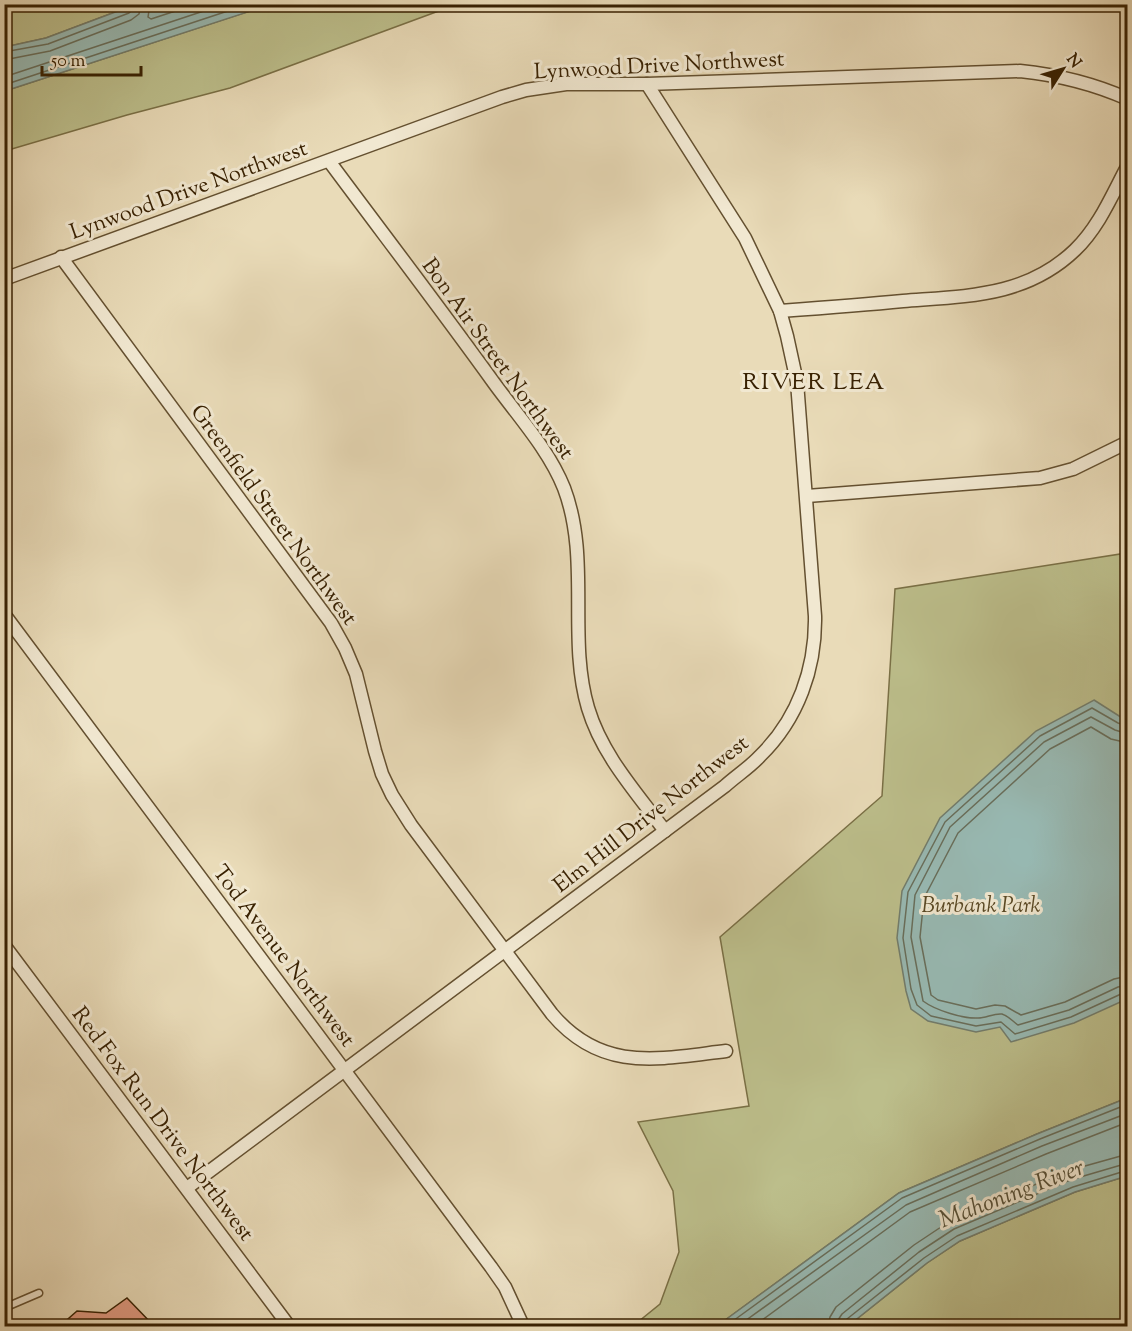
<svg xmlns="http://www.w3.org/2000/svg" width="1132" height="1331" font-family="'Sorts Mill Goudy',serif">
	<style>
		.green { fill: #bcbe8b; stroke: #7a7046; stroke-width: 1.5 }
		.water { fill: #98bab4; stroke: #727d6d; stroke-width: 1.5 }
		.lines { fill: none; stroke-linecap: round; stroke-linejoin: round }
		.shore { stroke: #686e5b; stroke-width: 1.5 }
		.building { fill: #e19a81; stroke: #382102; stroke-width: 1.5 }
		.service-casing { stroke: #645030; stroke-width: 9 }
		.minor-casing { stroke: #645030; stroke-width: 15 }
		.service { stroke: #f1e8d1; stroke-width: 6 }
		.minor { stroke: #f1e8d1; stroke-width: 12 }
		.labels { text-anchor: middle; stroke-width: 6; stroke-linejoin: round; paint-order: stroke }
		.street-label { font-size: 22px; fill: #382102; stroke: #f1e8d1 }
		.park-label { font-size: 22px; font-style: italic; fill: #594824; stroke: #f1e8d1 }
		.neighbourhood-label { font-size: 24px; letter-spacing: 1.5px; fill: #382102; stroke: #f1e8d1 }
		.water-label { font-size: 24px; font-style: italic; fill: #554f37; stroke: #f1e8d1 }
	</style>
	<rect width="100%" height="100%" fill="#e9dbb8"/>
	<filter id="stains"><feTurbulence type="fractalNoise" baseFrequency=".00333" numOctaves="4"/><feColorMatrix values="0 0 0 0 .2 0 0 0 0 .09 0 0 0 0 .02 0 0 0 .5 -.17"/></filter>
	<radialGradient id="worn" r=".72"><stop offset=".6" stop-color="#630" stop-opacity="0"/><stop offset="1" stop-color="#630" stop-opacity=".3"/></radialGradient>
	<g class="green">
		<path d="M5,5h129l-88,33 -41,9z"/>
		<path d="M268,5h187l-225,83 -103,27 -122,36v-60z"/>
		<path d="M1127,553v545l-90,36 -138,59 -182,133h-84l27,-22 19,-52 -6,-61 -35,-69 111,-16 -29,-169 162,-141 13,-207z"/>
		<path d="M1127,1176v150h-279l79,-63 33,-22 115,-49z"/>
	</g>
	<g class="water">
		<path d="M134,5h135l-264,86v-44l41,-9z"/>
		<path d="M1094,700l33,21v278l-53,24 -63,19 -11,-15 -24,5 -48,-11 -17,-12 -5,-18 -9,-53 5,-47 38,-73 96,-87z"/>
		<path d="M1127,1098v78l-52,16 -115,49 -33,22 -79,63h-131l182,-133 138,-59z"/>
	</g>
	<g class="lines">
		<g class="shore">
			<path d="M150,4l-2,13 3,2 46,-15"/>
			<path d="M4,52l44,-8 81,-31 4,-4v-5"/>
			<path d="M4,60l46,-9 81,-31 8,-6 2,-10"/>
			<path d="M4,77l221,-73"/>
			<path d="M4,85l245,-81"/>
			<path d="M1128,726l-10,-3 -26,-15 -52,28 -95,86 -37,70 -5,46 8,51 6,16 14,11 45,10 25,-4 14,12 56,-17 50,-23 7,-1"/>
			<path d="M1128,734l-13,-4 -24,-13 -47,25 -94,85 -35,68 -4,42 12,64c12,9 40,18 55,17 8,0 16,-5 24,-4 7,2 11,8 16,11l51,-15 49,-23 10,-2"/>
			<path d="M1128,743l-17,-4 -20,-12 -41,22 -92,84 -34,65 -4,39 11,58 7,5 38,9 19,-4 10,1 16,9 44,-13 49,-23 14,-3"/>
			<path d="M726,1326l176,-128 138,-59 88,-35"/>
			<path d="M738,1326l168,-121 136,-59 86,-33"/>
			<path d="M754,1326l156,-114 136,-58 82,-32"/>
			<path d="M828,1326l2,-9 6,-10 78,-62 36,-24 117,-50 61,-17"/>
			<path d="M837,1326l1,-6 4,-6 77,-62 35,-23 116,-49 58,-17"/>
			<path d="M845,1326l2,-7 77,-61 33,-22 116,-49 55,-17"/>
		</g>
	</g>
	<path class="building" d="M127,1298l27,28h-94l17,-15 29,2z"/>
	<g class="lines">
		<defs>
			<path id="service" d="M4,1308l35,-15"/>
			<g id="minor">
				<path d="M329,161c55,74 111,147 165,222 24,33 55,67 70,105 27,71 3,149 24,220 14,47 48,84 77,123"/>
				<path d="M61,257l270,366 14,25 11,26 19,77 7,23 10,21 19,30 141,189c50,59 106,45 174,37"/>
				<path d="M4,279l498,-182 24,-7 40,-6h81l373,-13c39,4 72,12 108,28"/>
				<path d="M780,311c41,-3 82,-6 123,-10 64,-5 123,-4 172,-51 24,-23 37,-55 53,-85"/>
				<path d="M807,496l233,-18 33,-9 55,-27"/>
				<path d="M4,614l487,653 14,20 18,39"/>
				<path d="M4,945l285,381"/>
				<path d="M187,1188l538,-402c11,-10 25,-19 35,-30 38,-37 56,-88 55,-140l-18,-234 -10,-46 -7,-25 -35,-73 -98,-154"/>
			</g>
		</defs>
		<use href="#service" class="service-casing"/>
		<use href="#minor" class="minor-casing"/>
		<use href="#service" class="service"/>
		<use href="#minor" class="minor"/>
	</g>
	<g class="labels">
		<g class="street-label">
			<text transform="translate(659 64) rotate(-3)" y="8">Lynwood Drive Northwest</text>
			<text transform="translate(188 189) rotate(-20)" y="8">Lynwood Drive Northwest</text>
			<text transform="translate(499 358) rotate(54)" y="8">Bon Air Street Northwest</text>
			<text transform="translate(275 514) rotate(54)" y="8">Greenfield Street Northwest</text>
			<text transform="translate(650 813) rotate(-38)" y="8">Elm Hill Drive Northwest</text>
			<text transform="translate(285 955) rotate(53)" y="8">Tod Avenue Northwest</text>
			<text transform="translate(164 1123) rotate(53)" y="8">Red Fox Run Drive Northwest</text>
		</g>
		<g class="park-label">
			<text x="981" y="912">Burbank Park</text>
		</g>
		<g class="neighbourhood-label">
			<text x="814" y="389">RIVER LEA</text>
		</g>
		<g class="water-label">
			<text transform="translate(1011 1193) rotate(-21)" y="8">Mahoning River</text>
		</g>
	</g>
	<rect width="1132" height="1331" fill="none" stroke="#e9dbb8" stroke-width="24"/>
	<rect x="6" y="6" width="1120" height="1319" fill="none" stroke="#382102" stroke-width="3"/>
	<rect x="12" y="12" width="1108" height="1307" fill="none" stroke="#382102" stroke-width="1.5"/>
	<g transform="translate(1063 69) rotate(53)" stroke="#f1e8d1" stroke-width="4.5" paint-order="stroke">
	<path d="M0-4.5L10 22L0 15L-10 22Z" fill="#382102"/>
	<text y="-9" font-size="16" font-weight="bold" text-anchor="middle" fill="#382102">N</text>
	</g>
	<path d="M42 66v9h99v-9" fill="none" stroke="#382102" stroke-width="3"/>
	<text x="51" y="66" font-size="18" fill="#382102" stroke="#f1e8d1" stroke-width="4.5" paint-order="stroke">50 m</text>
	<rect width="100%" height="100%" filter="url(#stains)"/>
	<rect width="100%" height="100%" fill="url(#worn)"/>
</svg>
